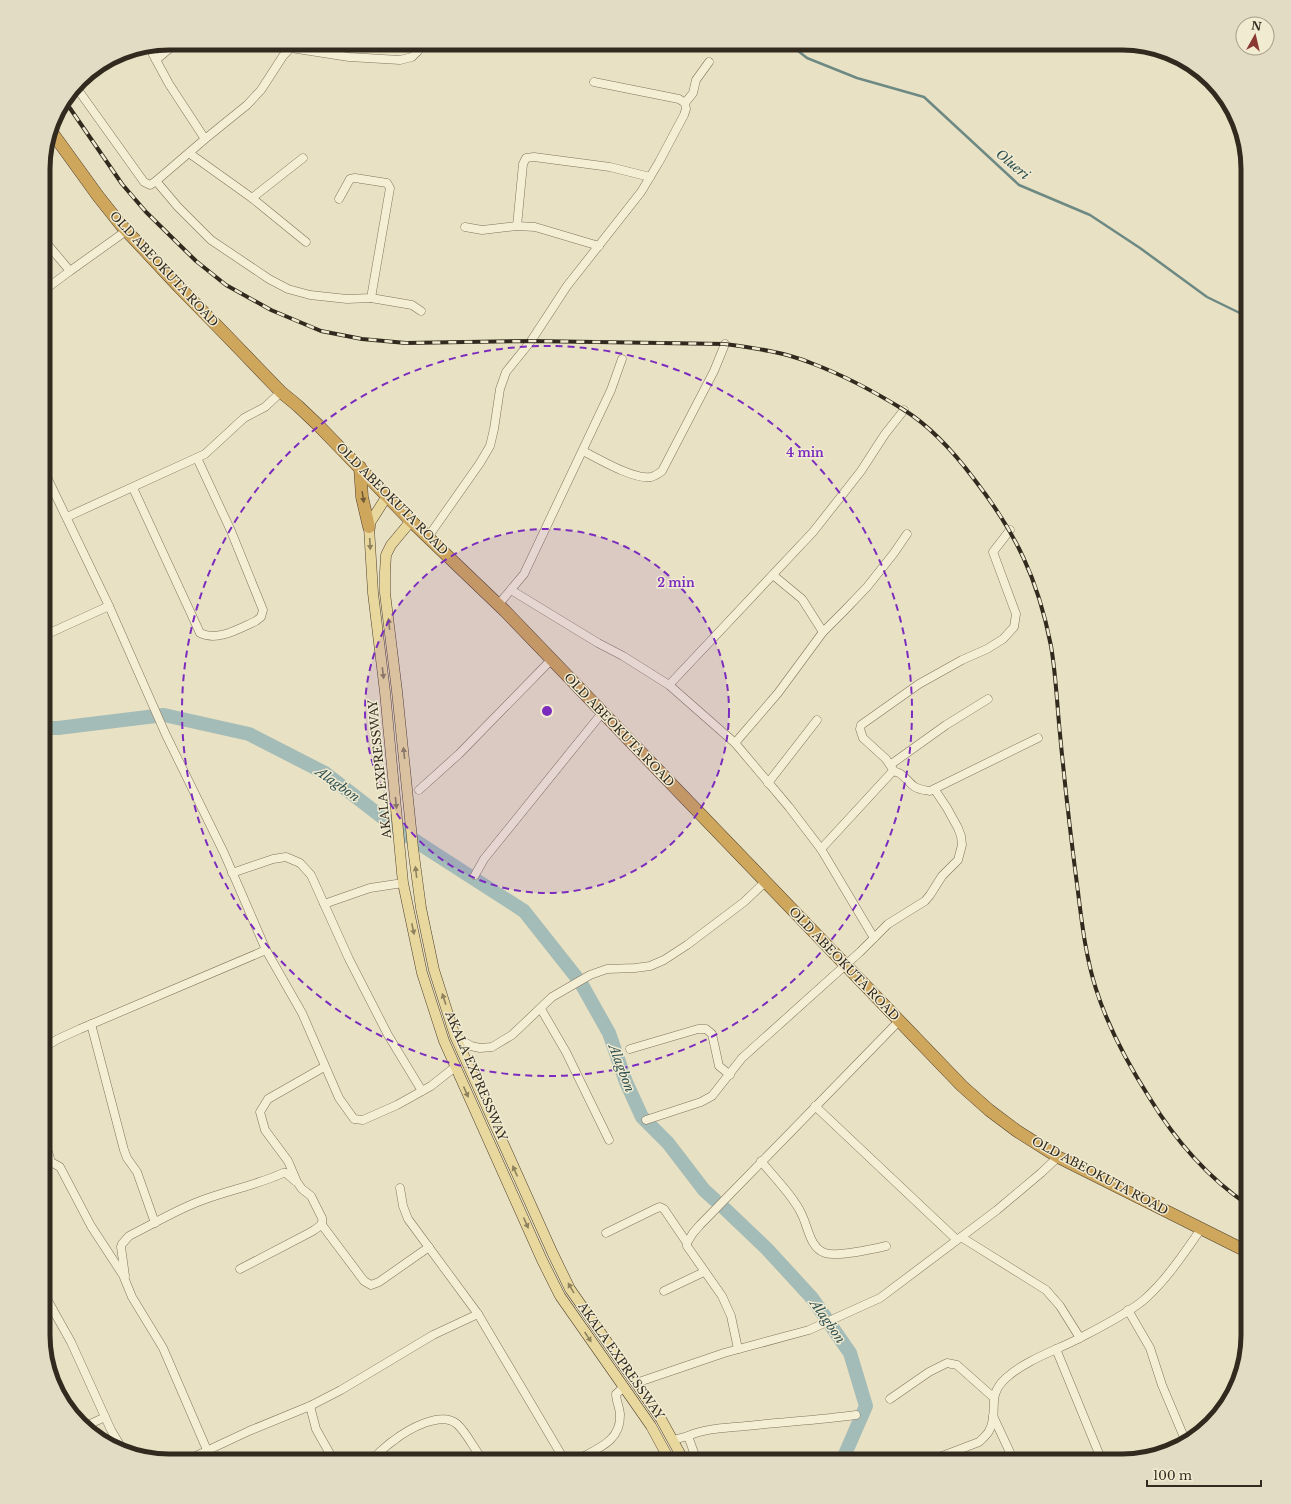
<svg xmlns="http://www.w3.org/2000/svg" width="1291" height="1504" font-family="'Libre Baskerville',serif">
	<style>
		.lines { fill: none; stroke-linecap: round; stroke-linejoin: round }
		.stream { stroke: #6d8984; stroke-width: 2.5 }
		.river { stroke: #a4bcb7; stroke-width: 14 }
		.minor-casing { stroke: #81735c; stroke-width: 9 }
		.major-casing { stroke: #4f4130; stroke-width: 11 }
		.highway-casing { stroke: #4f4130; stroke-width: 13 }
		.minor { stroke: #f4eed5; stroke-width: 8 }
		.major { stroke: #e8d89e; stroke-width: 10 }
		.highway { stroke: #cfa75c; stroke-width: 12 }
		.rail-casing { stroke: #322a1e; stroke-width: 4 }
		.rail { stroke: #f1ebd2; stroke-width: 2.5; stroke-dasharray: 8; stroke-linecap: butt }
		.oneway { fill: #715c37 }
		.oneway2 { fill: #8d815e }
		.ring { fill: none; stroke: #7b2cbf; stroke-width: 2; stroke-dasharray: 7 5 }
		.labels { text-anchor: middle; stroke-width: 3; stroke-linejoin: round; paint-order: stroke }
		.street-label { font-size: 12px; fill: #322a1e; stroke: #f1ebd2 }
		.water-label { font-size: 13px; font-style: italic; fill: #2f5050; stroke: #f1ebd2 }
		.rim { fill: none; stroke: #322a1e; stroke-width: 5 }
		.centre { fill: #7b2cbf; stroke: #f1ebd2; stroke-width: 2 }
		.ring-label { font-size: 12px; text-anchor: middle; font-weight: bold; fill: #7b2cbf; stroke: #f1ebd2; stroke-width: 3; stroke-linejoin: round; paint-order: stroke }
	</style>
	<rect width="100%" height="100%" fill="#e9e1c3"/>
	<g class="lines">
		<path class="stream" d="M788,43l19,15 50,20 67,19 95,88 71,30 50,33 67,49 41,20"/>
		<g class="river">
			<path d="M43,728h15l106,-13 85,19 76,39 75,58 124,80 53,67"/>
			<path d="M582,985l27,48 17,49 16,35 26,26 36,47 11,10"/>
			<path d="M724,1208l43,41 45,49 38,55 16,53 -24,55"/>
		</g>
		<defs>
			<g id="minor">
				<path d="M149,47l20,37 36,55"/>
				<path d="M291,48l58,9 51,3 12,-3 6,-6"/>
				<path d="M156,60l20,-17"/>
				<path d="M76,87l68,95 6,3 6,-4 49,-42 42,-34 14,-15 22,-34 12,-13"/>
				<path d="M685,103l8,-10 3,-13 13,-18"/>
				<path d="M189,153l63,45 54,44"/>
				<path d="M156,181l22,26 33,33 58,39 19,10 22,6 37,4 24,-1 19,-110 -3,-5 -32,-5 -5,1 -11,20"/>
				<path d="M252,198l51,-40"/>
				<path d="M517,226l6,-62 3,-6 8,-1 76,10 40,10"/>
				<path d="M465,227l17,3 35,-4 18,1 64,19"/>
				<path d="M43,239l27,32 56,-40"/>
				<path d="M43,291l27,-20"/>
				<path d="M371,298l41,7 9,6"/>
				<path d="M583,451c16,8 51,29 68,26 4,-1 7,-3 11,-6l52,-100 11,-27"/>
				<path d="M43,469l66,137 57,129 58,118 42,97 36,63 37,85 15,21 9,1 34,-15 34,-19 24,-19"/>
				<path d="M133,488l67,145c18,9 40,-5 56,-12l5,-4 2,-7 -32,-79 -34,-73"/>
				<path d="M67,517l138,-63 39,-36 21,-11 16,-15"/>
				<path d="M428,537l52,-74 10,-17 4,-17 6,-40 6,-17 25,-31 36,-55 74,-94 18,-30 25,-47 2,-6 -1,-6 -6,-4 -85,-17"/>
				<path d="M773,575l29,24 21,33"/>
				<path d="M511,590l87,53 25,13 46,29 66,58 54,64 32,42 53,89"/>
				<path d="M498,605l26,-31 87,-184 11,-31"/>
				<path d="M43,636l66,-30"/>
				<path d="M669,685l144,-153 48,-61 24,-37 19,-24"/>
				<path d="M735,743l43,-50 45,-61 21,-21 23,-24 27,-34 13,-19"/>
				<path d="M890,765l56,-40 42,-26"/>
				<path d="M894,771l-8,-12 -23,-21 -3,-9 1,-4 58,-41 43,-24 25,-11 16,-10 11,-12 2,-13 -23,-62 17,-22"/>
				<path d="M768,783l49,-63"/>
				<path d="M419,790l40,-36 92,-94"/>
				<path d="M821,849l71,-77c10,-2 15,10 23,15 5,3 10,3 15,4l108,-53"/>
				<path d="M232,873l41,-14 13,-2 14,6 11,12 38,84 39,76 34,56"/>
				<path d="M475,875l9,-16 118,-146"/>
				<path d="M324,904l46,-16 33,-5"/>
				<path d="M541,1009l25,43 43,88"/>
				<path d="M91,1024l33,126 3,8 10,14 18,51"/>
				<path d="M455,1036l16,10 9,2 12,-1 20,-12 40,-38 38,-22 17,-6 28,-1 15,-2 14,-6 23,-15 57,-43 21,-20"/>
				<path d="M43,1048l15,-9 22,-10 186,-79"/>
				<path d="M630,1049l68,-20h8l6,5 7,32 11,9"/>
				<path d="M815,1106l142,134"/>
				<path d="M646,1120l55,-18 11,-6 30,-38 118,-106 28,-28 37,-23 5,-6 12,-19 16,-16 4,-15 -1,-9 -3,-8 -11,-20 -12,-18"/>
				<path d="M43,1135l8,27 9,5 31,59 32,49 9,22 31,51 44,102"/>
				<path d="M761,1161c12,15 34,37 41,54 6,12 8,33 23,38 12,4 48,-4 61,-7"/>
				<path d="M43,1166l8,-4"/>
				<path d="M400,1188l3,18 5,13 70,95 87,147"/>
				<path d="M322,1225l42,56 7,4 8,-3 50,-35"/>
				<path d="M606,1233l49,-24 5,-2 4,2 23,34v3l35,50 9,20 7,33"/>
				<path d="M961,1237l85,53 14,16 20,32"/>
				<path d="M687,1243l6,-10 7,-8 199,-204"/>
				<path d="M240,1269l71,-37c6,-4 13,-7 11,-14l-11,-22 -9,-7 -5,-7 -9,-21 -23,-31 -5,-18 8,-13 56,-32"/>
				<path d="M125,1276l-4,-29 1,-3 7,-8c22,-11 44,-24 66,-33 29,-12 60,-17 88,-30h3l9,8"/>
				<path d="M664,1291l40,-19"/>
				<path d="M43,1292l28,50 40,88 12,20"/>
				<path d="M1128,1310l22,38 12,37 24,57"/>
				<path d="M1056,1349l46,112"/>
				<path d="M636,1383l88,-30 85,-23 71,-32 117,-88 44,-37 17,-16"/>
				<path d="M890,1399l39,-27 18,-9 10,2 36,32"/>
				<path d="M310,1406l6,23 18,32"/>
				<path d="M993,1416l21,45"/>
				<path d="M86,1426l19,-9"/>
				<path d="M673,1440l15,-4"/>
				<path d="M185,1461l64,-30 61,-25 31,-16 92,-55 45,-21"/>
				<path d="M369,1461c9,-6 15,-14 24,-20 14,-11 48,-31 64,-17 11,10 17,26 27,37"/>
				<path d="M575,1461c21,-12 46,-19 45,-46 0,-7 -4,-14 -4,-21l8,-7"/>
				<path d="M697,1461l-9,-25c18,-8 39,-8 58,-10 36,-4 73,-6 110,-11"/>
				<path d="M929,1461l50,-19c3,-3 8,-7 10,-11 11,-20 -4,-34 17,-53 20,-18 48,-27 72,-39 19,-10 53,-27 68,-41 22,-20 38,-45 55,-69"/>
			</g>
			<g id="major">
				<path d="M387,496l-16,25 -2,6 4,66 12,99 18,191 19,90 22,68 98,219 18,36 91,130 19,35"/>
				<path d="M411,521l-20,24 -5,10 -1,17v21l12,98 16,157 8,60 13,62 21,66 98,218 17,35 91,130 23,42"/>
			</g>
			<g id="highway">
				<path d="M51,131l47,65 23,29 58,62 47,48 55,57 17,14 20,19 93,96 94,90 457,475 27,24 28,21 41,26 190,95"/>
				<path d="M360,467l2,30 7,30"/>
			</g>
		</defs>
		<use href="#minor" class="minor-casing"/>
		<use href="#major" class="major-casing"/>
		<use href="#highway" class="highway-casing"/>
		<use href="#minor" class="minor"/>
		<use href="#major" class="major"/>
		<use href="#highway" class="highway"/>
		<defs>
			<path id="rail" d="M65,101l57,83 24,28 50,49 30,24 45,25 50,21 41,8 44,4 125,-2 194,3c29,4 59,8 86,19 32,12 64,29 93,47 26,16 52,45 70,69 42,54 64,100 77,167 5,29 6,59 9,88 5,53 11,105 18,158 4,32 8,66 18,97 12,38 32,75 53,108 26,43 58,80 99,108"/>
		</defs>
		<use href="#rail" class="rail-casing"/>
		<use href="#rail" class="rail"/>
	</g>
	<defs><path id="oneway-solid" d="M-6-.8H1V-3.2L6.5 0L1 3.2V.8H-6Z"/></defs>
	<use class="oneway" href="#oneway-solid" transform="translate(363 497) rotate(81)"/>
	<g class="oneway2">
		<use href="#oneway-solid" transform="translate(370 544) rotate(87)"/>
		<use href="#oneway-solid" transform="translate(389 624) rotate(-97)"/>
		<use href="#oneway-solid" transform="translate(383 673) rotate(83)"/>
		<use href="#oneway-solid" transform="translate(404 753) rotate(-96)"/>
		<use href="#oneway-solid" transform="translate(396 803) rotate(84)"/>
		<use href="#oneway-solid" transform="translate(416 872) rotate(-97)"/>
		<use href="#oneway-solid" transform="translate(413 929) rotate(78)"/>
		<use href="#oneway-solid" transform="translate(444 999) rotate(-108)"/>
		<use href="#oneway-solid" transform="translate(466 1092) rotate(66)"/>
		<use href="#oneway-solid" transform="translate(515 1171) rotate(-114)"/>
		<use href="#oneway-solid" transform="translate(526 1223) rotate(66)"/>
		<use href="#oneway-solid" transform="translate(571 1288) rotate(-120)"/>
		<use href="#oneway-solid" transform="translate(588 1337) rotate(56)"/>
	</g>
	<circle cx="547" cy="711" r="182" fill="#7b2cbf" fill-opacity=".12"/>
	<g class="ring">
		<circle cx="547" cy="711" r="182"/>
		<circle cx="547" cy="711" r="365"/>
	</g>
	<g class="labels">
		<g class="street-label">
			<text transform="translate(164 269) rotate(47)" y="4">OLD ABEOKUTA ROAD</text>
			<text transform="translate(392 499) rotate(45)" y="4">OLD ABEOKUTA ROAD</text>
			<text transform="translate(619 730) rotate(46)" y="4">OLD ABEOKUTA ROAD</text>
			<text transform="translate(380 769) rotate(-96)" y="4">AKALA EXPRESSWAY</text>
			<text transform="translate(844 964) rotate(46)" y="4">OLD ABEOKUTA ROAD</text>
			<text transform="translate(476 1076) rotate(67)" y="4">AKALA EXPRESSWAY</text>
			<text transform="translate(1100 1176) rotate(28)" y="4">OLD ABEOKUTA ROAD</text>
			<text transform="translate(621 1361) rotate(55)" y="4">AKALA EXPRESSWAY</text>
		</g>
		<g class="water-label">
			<text transform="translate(1013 164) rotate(40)" y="5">Olueri</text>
			<text transform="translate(338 784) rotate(35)" y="5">Alagbon</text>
			<text transform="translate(622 1068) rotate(69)" y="5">Alagbon</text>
			<text transform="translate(828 1321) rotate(55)" y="5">Alagbon</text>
		</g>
	</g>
	<path d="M0 0H1291V1504H0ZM169 50H1122A119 119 0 0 1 1241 169V1335A119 119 0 0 1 1122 1454H169A119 119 0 0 1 50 1335V169A119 119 0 0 1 169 50Z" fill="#e2dcc4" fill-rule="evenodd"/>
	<path class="rim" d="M169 50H1122A119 119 0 0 1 1241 169V1335A119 119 0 0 1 1122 1454H169A119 119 0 0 1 50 1335V169A119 119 0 0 1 169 50Z"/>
	<circle cx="547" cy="711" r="6" class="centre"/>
	<g class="ring-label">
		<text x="805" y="457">4 min</text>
		<text x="676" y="587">2 min</text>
	</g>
	<g transform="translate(1255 36) rotate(8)"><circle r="19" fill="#f1ebd2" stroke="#a59e8a"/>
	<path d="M0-3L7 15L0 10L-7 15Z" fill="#893932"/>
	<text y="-6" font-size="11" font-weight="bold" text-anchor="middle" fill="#322a1e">N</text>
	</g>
	<path d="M1147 1480v6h114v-6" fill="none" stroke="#322a1e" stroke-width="2"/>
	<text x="1153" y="1480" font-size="12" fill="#322a1e" stroke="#f1ebd2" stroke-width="3" paint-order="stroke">100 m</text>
</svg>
